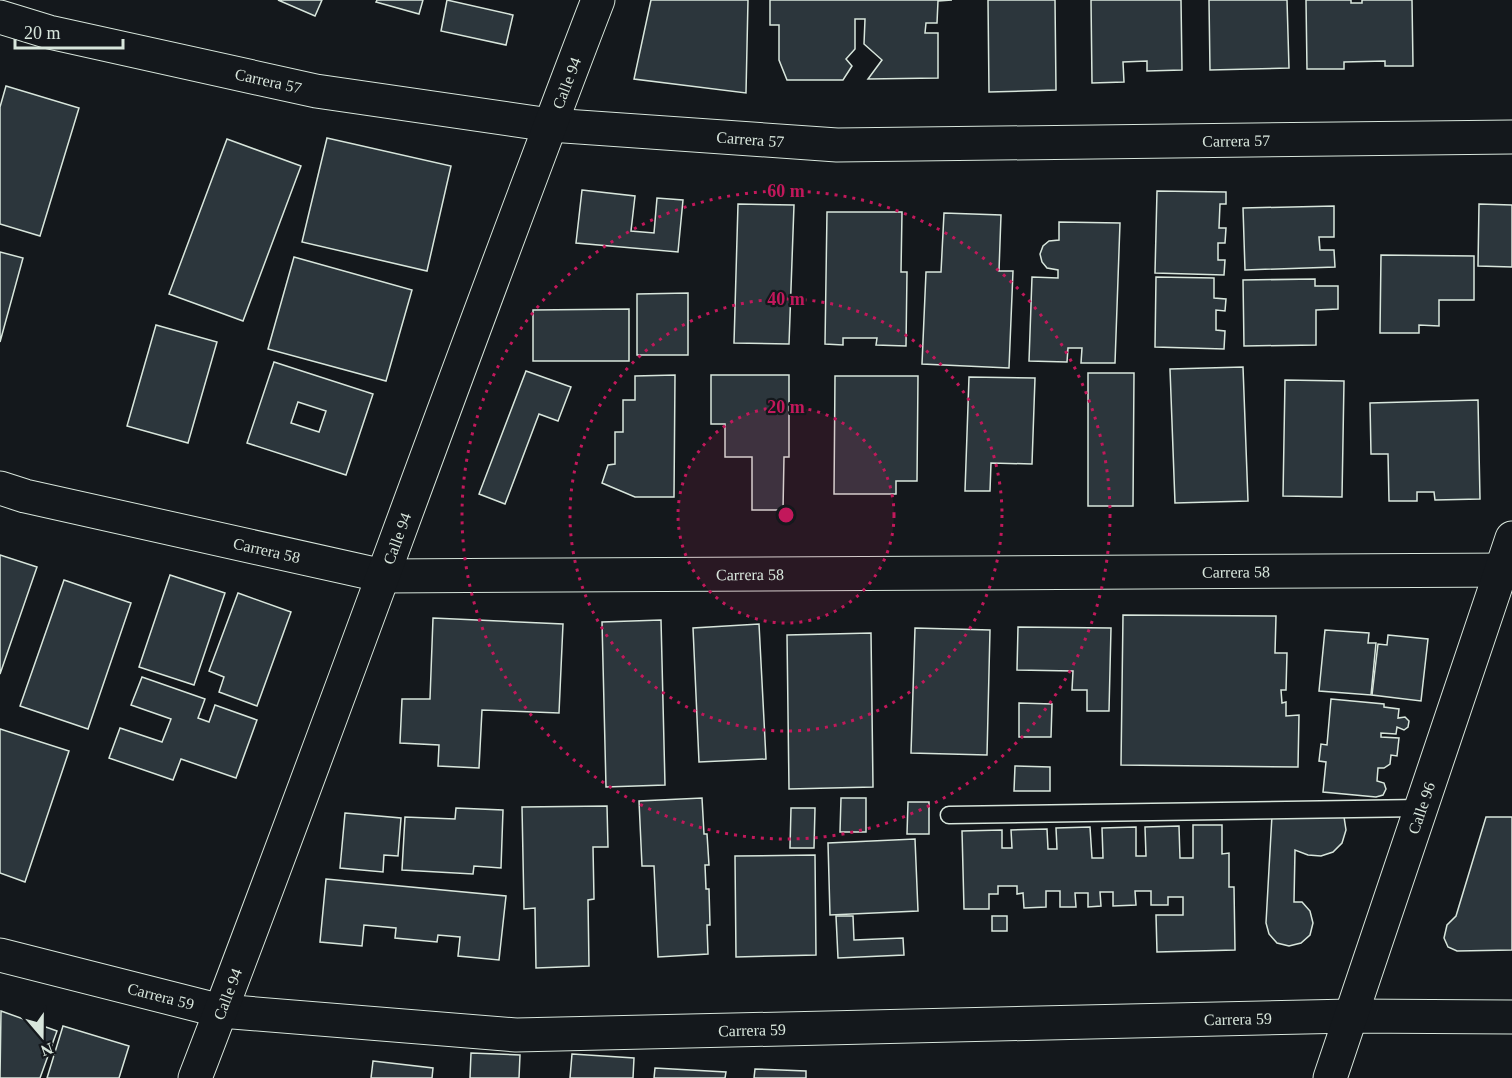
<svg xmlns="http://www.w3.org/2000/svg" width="1512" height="1078" font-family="'Times New Roman',serif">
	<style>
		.building { fill: #2c363c; stroke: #d8e6dc; stroke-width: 1.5; fill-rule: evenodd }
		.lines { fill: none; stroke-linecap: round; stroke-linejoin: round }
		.lane-casing { stroke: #d8e6dc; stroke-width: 19 }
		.street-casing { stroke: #d8e6dc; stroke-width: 35 }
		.secondary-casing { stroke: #d8e6dc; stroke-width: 35 }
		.lane { stroke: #14181c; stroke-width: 16 }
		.street { stroke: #14181c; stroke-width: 33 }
		.secondary { stroke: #14181c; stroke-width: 33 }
		.ring { fill: none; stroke: #c2185b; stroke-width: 3; stroke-dasharray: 3 6 }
		.labels { text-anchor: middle; stroke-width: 4.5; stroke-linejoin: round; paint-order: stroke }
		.street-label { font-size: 16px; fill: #d8e6dc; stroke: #14181c }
		.centre { fill: #c2185b; stroke: #14181c; stroke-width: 3 }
		.ring-label { font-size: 18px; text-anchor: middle; font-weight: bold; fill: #c2185b; stroke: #14181c; stroke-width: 4.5; stroke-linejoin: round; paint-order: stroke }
	</style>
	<rect width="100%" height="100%" fill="#14181c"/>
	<g class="building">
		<path d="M278,0h44l-7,16z"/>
		<path d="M377,0h46l-4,14 -43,-12z"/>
		<path d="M447,0l66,15 -7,30 -65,-14z"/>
		<path d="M651,0h97l-2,93 -112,-14z"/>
		<path d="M770,0h182l-14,1 -1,22h-11l-1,10h13v45l-70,1 14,-19 -18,-16 1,-25h-10v30l-9,10 6,7 -9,14h-56l-8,-20v-35h-9z"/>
		<path d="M988,0h67l1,90 -67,2z"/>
		<path d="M1091,0h90l1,70 -35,1v-10l-24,1 1,20 -32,1z"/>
		<path d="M1209,0h78l2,68 -79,2z"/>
		<path d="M1306,0h45v3h11v-3h50l1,66h-28v-5l-41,1v7h-37z"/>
		<path d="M6,86l73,22 -39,128 -40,-12v-117z"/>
		<path d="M327,138l124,28 -24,105 -125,-29z"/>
		<path d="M227,139l74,27 -58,155 -74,-27z"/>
		<path d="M582,190l53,6 -4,35 23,2 3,-35 26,2 -5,52 -102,-9z"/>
		<path d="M1157,191l69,1v12h-6l-1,24h7l-1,15h-7v17h7l-1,15 -69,-2z"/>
		<path d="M738,204l56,1 -5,139 -55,-1z"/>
		<path d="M1479,204l33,1v62l-34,-1z"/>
		<path d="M1334,206v31h-15l1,13h14l1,17 -90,3 -2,-62z"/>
		<path d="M827,212h75l-1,60h6l-1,74 -30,-1 1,-7h-34v7l-18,-1z"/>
		<path d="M944,213l57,2 -2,56h14l-4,97 -87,-4 4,-92h15z"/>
		<path d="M1059,222l61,1 -5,140h-34l1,-15h-14l-1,14 -38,-1 3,-84 26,1v-8l-11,-2 -5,-6 -2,-8 3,-8 6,-5 10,-1z"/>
		<path d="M0,252l23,6 -23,84z"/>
		<path d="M1381,255l93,1v44h-35v26l-20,-1v8h-39z"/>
		<path d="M294,257l118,33 -26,91 -118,-32z"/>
		<path d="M1156,277l58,1v20l12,1 -1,12 -9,-1v20l9,1 -1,18 -69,-2z"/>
		<path d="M1315,279v7h23v23l-22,1v35l-72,1 -1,-66z"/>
		<path d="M688,293v62h-51v-61z"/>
		<path d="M629,309v52h-96v-51z"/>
		<path d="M156,325l61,17 -29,101 -61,-17z"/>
		<path d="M274,362l99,32 -27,81 -99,-32zM298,402l28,9 -7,21 -28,-9z"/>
		<path d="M1243,367l5,134 -73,2 -5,-134z"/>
		<path d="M526,371l45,16 -13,34 -19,-7 -34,90 -26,-10z"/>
		<path d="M1088,373h46l-1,133h-45z"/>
		<path d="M675,375l-1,122h-39l-33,-14 6,-18 7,-1v-32h8v-32h12v-24z"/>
		<path d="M711,375h78v82h-5l-1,53h-31v-53h-27v-33h-14z"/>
		<path d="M835,376h83l-1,105h-21v13h-62z"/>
		<path d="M969,377l66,1 -3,86 -41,-1 -1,28h-25z"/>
		<path d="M1285,380l59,1 -2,116 -59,-1z"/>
		<path d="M1478,400l2,99 -45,1 -1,-8h-17v9h-28l-1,-47h-17l-1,-51z"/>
		<path d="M0,555l37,12 -37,107z"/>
		<path d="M170,575l55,18 -31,92 -55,-18z"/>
		<path d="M64,580l67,23 -43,126 -68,-23z"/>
		<path d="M238,593l53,19 -34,94 -38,-14 5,-15 -15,-6z"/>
		<path d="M1123,615l153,1 -1,37h12l-1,37h-5l1,13 4,-1v14l13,-1 -1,52 -177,-2z"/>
		<path d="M433,618l130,6 -4,89 -77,-3 -3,58 -41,-2 1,-21 -39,-2 2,-44h28z"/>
		<path d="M661,620l4,165 -59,2 -4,-165z"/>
		<path d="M759,624l7,135 -67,3 -6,-134z"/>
		<path d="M1018,627l93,1 -2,83h-22v-21h-15l1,-19 -56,-1z"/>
		<path d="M915,628l75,2 -3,125 -76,-2z"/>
		<path d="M1325,630l44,3 -1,10h8l-5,52 -52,-4z"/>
		<path d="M871,633l2,154 -84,2 -2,-154z"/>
		<path d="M1388,635l40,4 -7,62 -49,-6 6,-51 9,1z"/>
		<path d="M142,677l63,22 -7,19 11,4 6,-17 42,15 -21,58 -55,-19 -8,21 -64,-22 11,-30 42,14 9,-23 -40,-14z"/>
		<path d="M1331,699l53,5v3l15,2 -1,9 7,-1 4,4 -1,6 -4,3 -7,-3 -1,7 -15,-1v4l18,1 -2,18 -6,-1 -1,9 -6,4h-6l-1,13 7,2 2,6 -3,6 -7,2 -53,-5 3,-30 -7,-1 2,-17 6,1z"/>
		<path d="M1019,703l33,1 -1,33h-32z"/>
		<path d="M0,729l69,22 -44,131 -25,-9z"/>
		<path d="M1015,766l35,1v24h-36z"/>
		<path d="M702,798l2,36h3l2,31h-4l1,24h3l1,36h-3l1,29 -50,3 -4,-91h-12l-3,-65z"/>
		<path d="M841,798h25v34h-26z"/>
		<path d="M908,802h21v32h-22z"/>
		<path d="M607,806l1,41h-15l1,52 -6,1 1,66 -53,2 -1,-60 -11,1 -2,-102z"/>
		<path d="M456,808l47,2 -2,58 -27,-2 -1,8 -71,-4 3,-53 50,2z"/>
		<path d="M791,808h24l-1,40h-24z"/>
		<path d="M345,813l56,5 -3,38 -14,-1 -1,17 -43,-4z"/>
		<path d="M1272,815l72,2 2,13 -4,13 -9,9 -12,4 -13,-1 -13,-5 -1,52h8l8,9 3,12 -3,12 -9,8 -12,3 -12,-3 -8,-9 -3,-11z"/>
		<path d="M1486,817h26v133l-55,1 -9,-4 -4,-9 3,-13 9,-9z"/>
		<path d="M1193,825h29v29l7,-1v34h5l1,63 -78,2 -1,-37h27v-18h-15v8h-17v-14h-16l1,14 -23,1v-14h-13l1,14 -13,1v-14h-13l1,14h-16v-16h-14v16l-22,1 -1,-15 -6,1v-8h-19v8h-9v15h-25l-2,-78 40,-1v18h10l-1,-18 36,-1 1,20h9l-1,-21 34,-1 2,31h11l-1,-30 34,-1v29h10l-1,-29 34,-1 1,32h13z"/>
		<path d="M915,839l3,72 -88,4 -2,-72z"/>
		<path d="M815,855l1,100 -80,2 -1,-101z"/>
		<path d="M326,879l180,17 -7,64 -41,-4 2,-19 -22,-2 -1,7 -42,-4 1,-10 -32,-3 -2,21 -42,-4z"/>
		<path d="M836,916h17l1,24 49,-2 1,17 -66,3z"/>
		<rect x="992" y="916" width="15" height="15"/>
		<path d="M1,1011l56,20 -17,47h-40z"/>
		<path d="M63,1026l66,20 -10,32h-72z"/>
		<path d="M471,1053l49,2 -1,23h-49z"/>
		<path d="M572,1054l62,4 -1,20h-63z"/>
		<path d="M373,1061l60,7 -1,10h-61z"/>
		<path d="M655,1068l71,4 -1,6h-71z"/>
		<path d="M755,1069l51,2v7h-52z"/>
	</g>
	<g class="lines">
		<defs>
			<path id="lane" d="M949,815l472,-7"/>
			<g id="street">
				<path id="s1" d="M0,17l49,15 267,59 234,34 29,2 258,18 675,-8"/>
				<path id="s2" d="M0,488l25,8 359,80 1128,-6"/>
				<path id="s3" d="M0,955l221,56 295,24 835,-19 161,1"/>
				<path id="s4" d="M1330,1078l182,-540"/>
			</g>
			<g id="secondary">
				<path id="s5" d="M195,1078c138,-358 265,-720 403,-1078"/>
			</g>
		</defs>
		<use href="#lane" class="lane-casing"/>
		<use href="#street" class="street-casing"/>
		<use href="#secondary" class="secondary-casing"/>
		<use href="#lane" class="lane"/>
		<use href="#street" class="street"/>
		<use href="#secondary" class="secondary"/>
	</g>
	<circle cx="786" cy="515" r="108" fill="#c2185b" fill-opacity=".12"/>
	<g class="ring">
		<circle cx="786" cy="515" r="108"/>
		<circle cx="786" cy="515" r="216"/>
		<circle cx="786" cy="515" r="324"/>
	</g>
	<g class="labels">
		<g class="street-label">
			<text dy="6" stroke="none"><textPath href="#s1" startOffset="276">Carrera 57</textPath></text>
			<text dy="6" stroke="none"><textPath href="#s5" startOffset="1062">Calle 94</textPath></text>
			<text dy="6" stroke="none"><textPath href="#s1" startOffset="762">Carrera 57</textPath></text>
			<text dy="6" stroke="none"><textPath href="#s1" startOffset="1248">Carrera 57</textPath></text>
			<text dy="6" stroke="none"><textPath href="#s5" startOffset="576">Calle 94</textPath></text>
			<text dy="6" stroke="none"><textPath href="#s2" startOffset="274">Carrera 58</textPath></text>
			<text dy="6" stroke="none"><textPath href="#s2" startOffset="1246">Carrera 58</textPath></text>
			<text dy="6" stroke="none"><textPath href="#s2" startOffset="760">Carrera 58</textPath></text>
			<text dy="6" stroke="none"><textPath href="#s4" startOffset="285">Calle 96</textPath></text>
			<text dy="6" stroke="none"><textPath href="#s5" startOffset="90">Calle 94</textPath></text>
			<text dy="6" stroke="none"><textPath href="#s3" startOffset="166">Carrera 59</textPath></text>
			<text dy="6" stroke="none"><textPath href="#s3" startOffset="1246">Carrera 59</textPath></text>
			<text dy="6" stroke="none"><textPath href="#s3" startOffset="760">Carrera 59</textPath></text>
		</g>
	</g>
	<circle cx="786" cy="515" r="9" class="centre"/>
	<g class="ring-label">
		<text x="786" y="197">60 m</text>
		<text x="786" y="305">40 m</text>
		<text x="786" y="413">20 m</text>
	</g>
	<g transform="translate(42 1036) rotate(160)" stroke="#14181c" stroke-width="4.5" paint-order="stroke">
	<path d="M0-4.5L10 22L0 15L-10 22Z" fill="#d8e6dc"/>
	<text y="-9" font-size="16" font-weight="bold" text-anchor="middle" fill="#d8e6dc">N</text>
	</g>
	<path d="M15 39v9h108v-9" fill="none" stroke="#d8e6dc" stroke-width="3"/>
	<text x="24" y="39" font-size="18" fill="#d8e6dc" stroke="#14181c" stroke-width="4.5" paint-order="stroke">20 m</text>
</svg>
